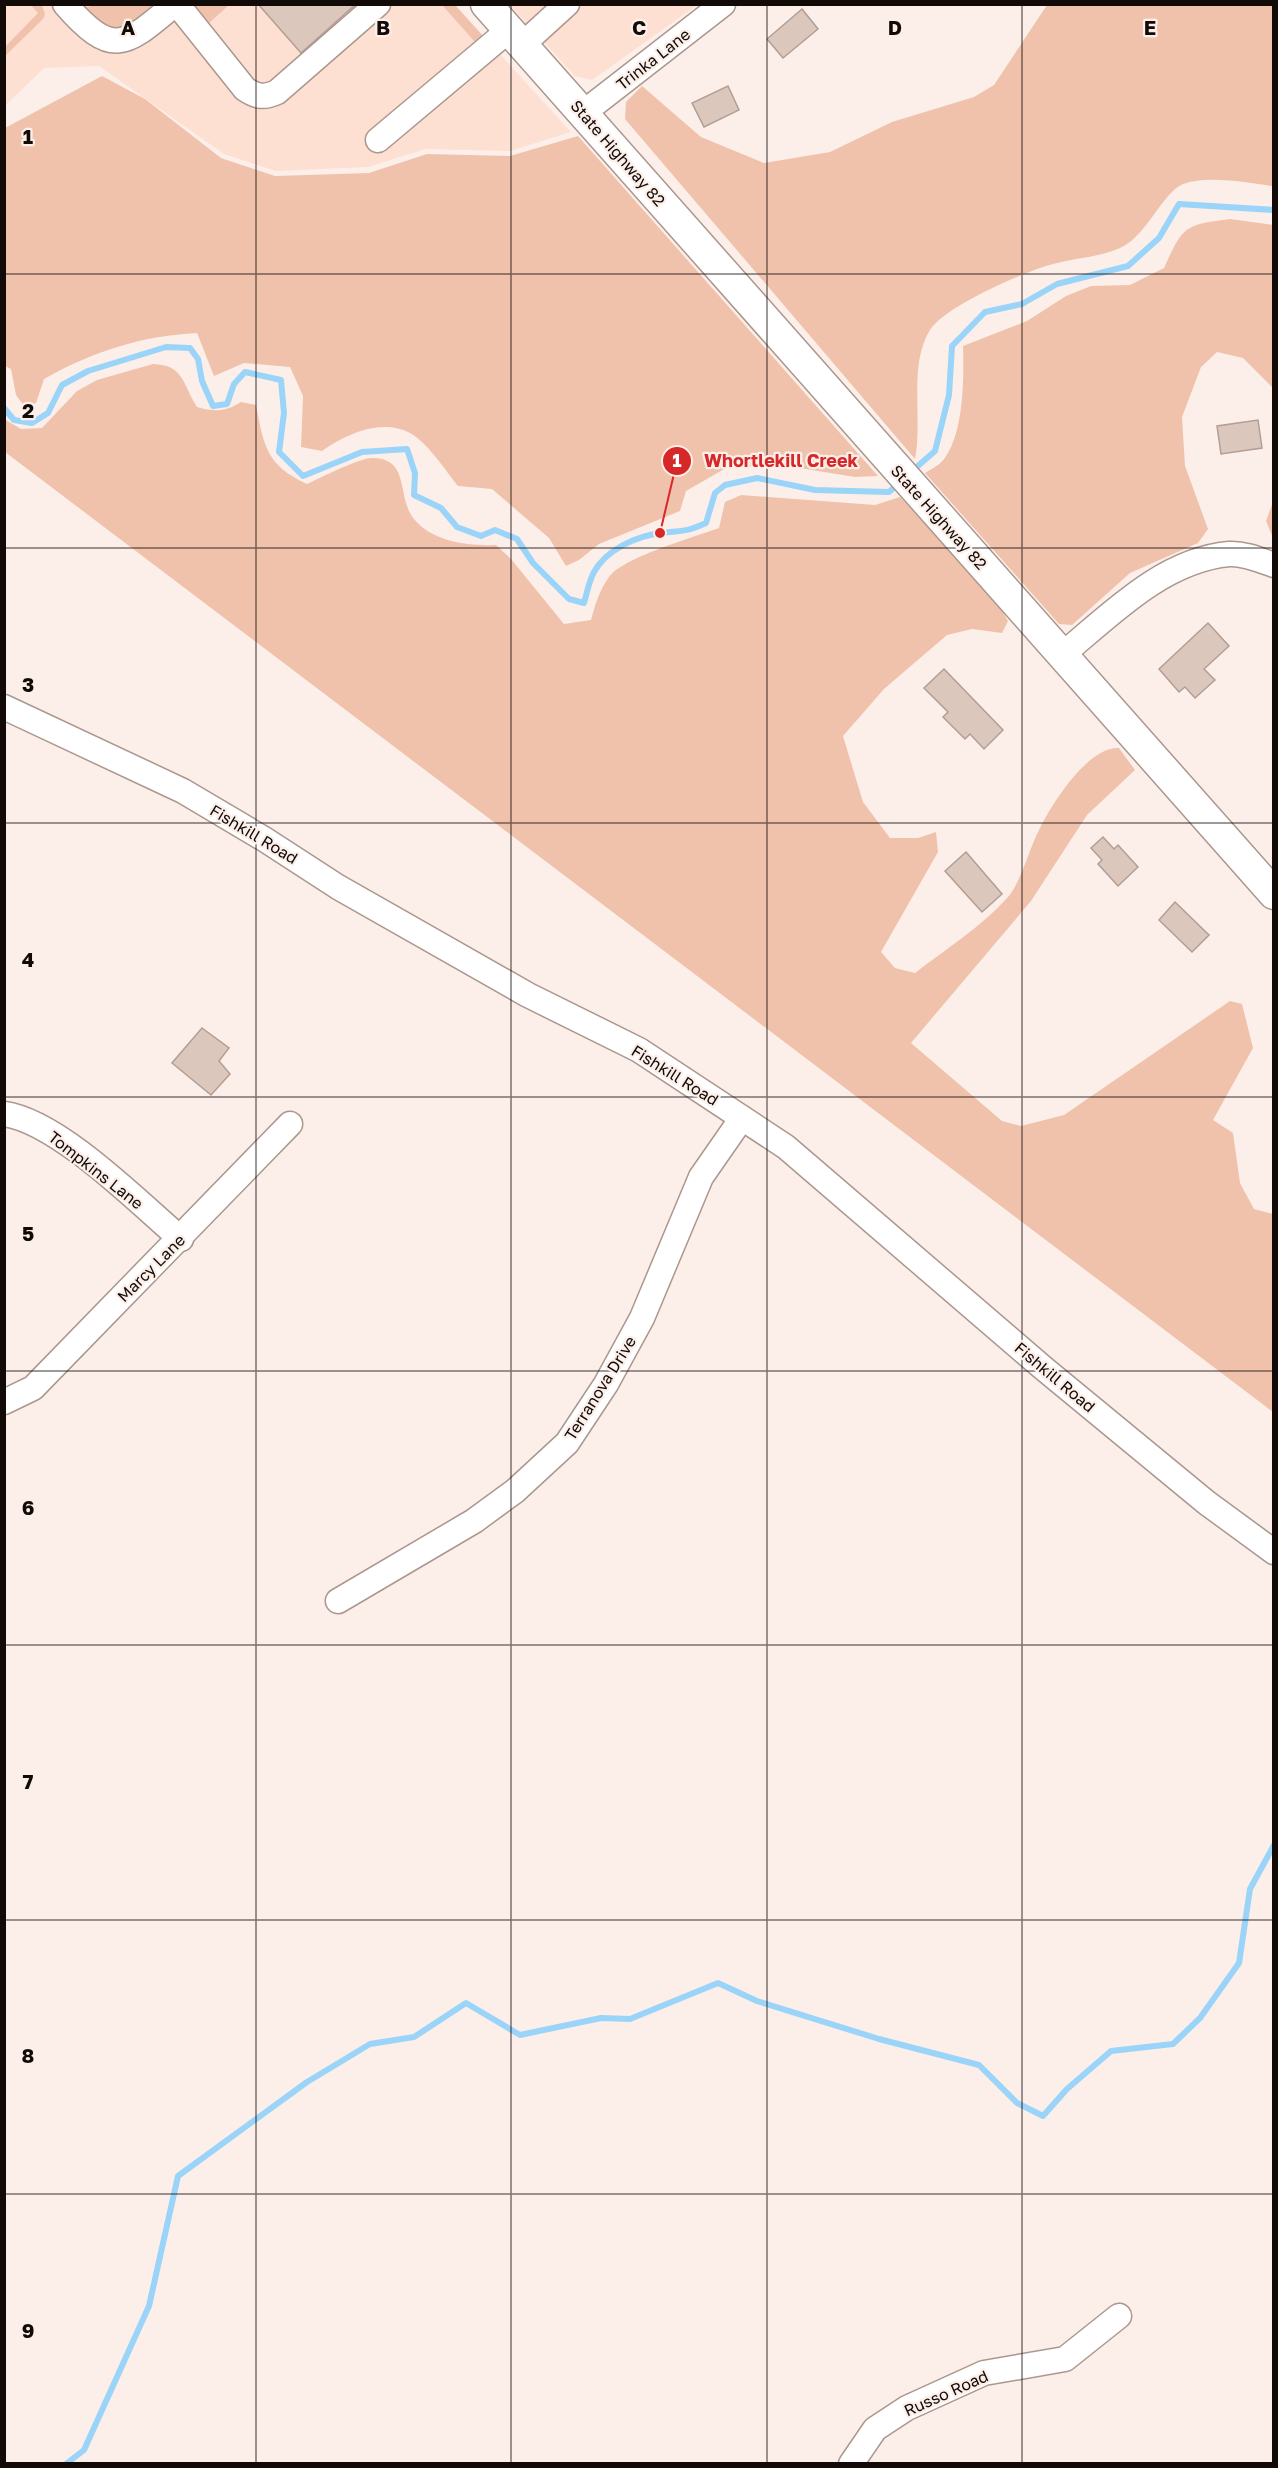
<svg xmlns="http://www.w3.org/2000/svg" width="1278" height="2468" font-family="'Golos Text',sans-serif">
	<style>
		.built { fill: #fde0d2 }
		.green { fill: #f0c2ac }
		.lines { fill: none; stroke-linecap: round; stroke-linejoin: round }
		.stream { stroke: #9bd4f9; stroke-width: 6 }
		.building { fill: #dcc7bd; stroke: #b29e94; stroke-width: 1.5 }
		.minor-casing { stroke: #ab978e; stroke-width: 27 }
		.major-casing { stroke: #ab978e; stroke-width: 33 }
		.minor { stroke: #fff; stroke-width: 24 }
		.major { stroke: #fff; stroke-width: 30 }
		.grid { fill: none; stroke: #110a07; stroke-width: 1.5; stroke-opacity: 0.55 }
		.labels { text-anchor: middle; stroke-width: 4.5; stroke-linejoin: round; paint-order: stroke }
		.street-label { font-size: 16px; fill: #110a07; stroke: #fcefe9 }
		.grid-label { font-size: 20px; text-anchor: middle; font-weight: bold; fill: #110a07; stroke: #fcefe9; stroke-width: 4.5; stroke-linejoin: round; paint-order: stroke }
		.leader { fill: none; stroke: #d62828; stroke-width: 2 }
		.callout-dot { fill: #d62828; stroke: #fcefe9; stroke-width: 2 }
		.mark-label { font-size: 18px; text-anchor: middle; font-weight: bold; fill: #fff }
		.callout-label { font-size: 18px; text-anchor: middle; font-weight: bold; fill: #d62828; stroke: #fcefe9; stroke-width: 4.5; stroke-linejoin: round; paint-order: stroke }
	</style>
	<rect width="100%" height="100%" fill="#fcefe9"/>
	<g class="built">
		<path d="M454,4l117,128 -61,19 -85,-2 -57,18 -92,4 -52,-17 -125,-88 -55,2 -39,38v-101z"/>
		<path d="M510,5h187l-105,75 -17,-4z"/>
	</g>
	<g class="green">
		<path d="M92,4l67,1 -36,25h-19l-25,-25 10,2z"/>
		<path d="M31,5h11l3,9 -2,5 -38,37v-9l33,-34z"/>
		<path d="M194,5h35l-21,19z"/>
		<path d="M442,5h13l28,31 -4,6h-4z"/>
		<path d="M1047,5h226v181c-26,-3 -64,-11 -90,-2 -20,8 -37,53 -63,64 -20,9 -45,10 -67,16 -27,7 -108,42 -123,66 -22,35 -7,89 -15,129l-290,-340 1,-17 16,-16 59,51 63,26 66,-11 62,-30 82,-25 20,-12z"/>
		<path d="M102,76l43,23 76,59 54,18 94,-3 58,-19 83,2 68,-20 300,340 -23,1 -74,-12 -55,3 -40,23 -6,20 -81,33 -20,16 -13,6 -17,-28 -57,-49 -34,-3c-12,-15 -31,-44 -48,-53 -28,-15 -64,1 -88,18l-21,-4 2,-51 -13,-29 -46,-4 -30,13 -17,-43c-56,3 -103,18 -153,46l-8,24 -12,3 -8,-11 -5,-26 -6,-3v-238z"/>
		<path d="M1230,219l43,6v163l-30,-30 -26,-6 -16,15 -19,50 3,49 23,63 -10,14 -68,30 -58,52 -13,-1 -134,-151c6,-4 15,-8 19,-14 20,-26 20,-81 19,-113l64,-25 39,-25 25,-10 39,-1 34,-17c19,-42 20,-43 66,-49z"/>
		<path d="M153,364c31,1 29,19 44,43 18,5 28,5 44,-5l15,3c8,41 10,60 51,79 13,-6 52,-26 65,-26 39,0 24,39 42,61 19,23 54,27 82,26l15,14 53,65 27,-4c4,-15 8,-29 18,-43 13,-19 85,-40 110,-49l6,-26 16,-7 134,10 25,-8 93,98 15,26 -6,12 -30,-4 -25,6 -63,54 -41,47 20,66 27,36h28l18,-6 2,20 -57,100 14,16 20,5c31,-24 66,-46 93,-76 13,-15 21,-48 31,-67 12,-25 49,-84 80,-82l16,22 -48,45 -56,86 -120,142 91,78 19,5 43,-11 166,-114 12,3 11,44 -40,72 20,13 7,50 14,26 19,5v198l-1268,-960 -1,-33 17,10 21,-1 35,-37 20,-11z"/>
		<path d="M1273,502v36l-7,-17z"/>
	</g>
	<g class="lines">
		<g class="stream">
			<path d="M4,408l10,12 18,3 16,-10 14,-28 26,-14 78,-24 24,1 8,11 4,22 11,25 14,-2 7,-20 11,-12 36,8 3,33 -5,39 24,24 59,-24 45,-3 8,24 -1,22 27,13 16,19 24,9 14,-6 22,9 16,24 36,36 15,4c3,-10 5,-22 10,-31 12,-22 42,-36 67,-39 22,-3 23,0 45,-10l9,-30 10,-8 32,-7 58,12 74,2 10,-9"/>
			<path d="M911,472l24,-21 14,-56 3,-49 33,-34 37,-8 35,-20 71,-18 31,-28 20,-34 95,6"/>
			<path d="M66,2464l18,-14 65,-144 29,-130 129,-94 63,-38 44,-7 52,-34 54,32 81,-17 29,1 88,-36 39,18 122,38 100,26 38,38 26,13 24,-27 44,-38 62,-7 27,-26 39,-55 11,-74 24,-44"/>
		</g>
	</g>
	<g class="building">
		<path d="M258,4h98l-55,49z"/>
		<path d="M802,9l16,20 -35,29 -16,-19z"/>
		<path d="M728,86l11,24 -35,17 -12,-24z"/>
		<path d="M1258,420l4,28 -41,6 -4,-28z"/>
		<path d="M1208,623l21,23 -25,23 11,11 -20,18 -10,-11 -6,5 -20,-23z"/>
		<path d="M944,669l59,61 -19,19 -14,-15 -5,5 -22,-22 5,-5 -24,-24z"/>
		<path d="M1103,837l11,12 4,-4 20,22 -20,19 -20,-22 4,-4 -11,-12z"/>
		<path d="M966,852l36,42 -20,18 -37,-41z"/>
		<path d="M1175,902l34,33 -17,17 -33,-32z"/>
		<path d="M202,1028l27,20 -10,13 11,13 -19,21 -39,-32z"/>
	</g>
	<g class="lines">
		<defs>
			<g id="minor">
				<path d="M65,4c48,55 60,42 110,0"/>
				<path d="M177,4l68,85c12,8 19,9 32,3l101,-88"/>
				<path d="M522,45l45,-41"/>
				<path d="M583,113l140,-109"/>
				<path d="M378,140l131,-110"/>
				<path d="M1062,655c48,-40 101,-95 167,-101 15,-1 31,6 45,11"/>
				<path d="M4,707l179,84 81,48 74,48 190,108 111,55 147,97 256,220 165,136 67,49"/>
				<path d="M4,1114c54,7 135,89 177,125"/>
				<path d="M4,1402l29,-14 257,-264"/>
				<path d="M338,1601l136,-80 41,-30 52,-48 39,-59 36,-66 59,-141 41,-59"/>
				<path d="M851,2464l24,-35 32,-21 77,-35 81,-14 54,-43"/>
			</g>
			<path id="major" d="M486,4l788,890"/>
		</defs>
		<use href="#minor" class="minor-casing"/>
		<use href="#major" class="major-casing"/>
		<use href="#minor" class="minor"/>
		<use href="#major" class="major"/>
	</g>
	<path class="grid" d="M256,4v2460M511,4v2460M767,4v2460M1022,4v2460M4,274h1270M4,548h1270M4,823h1270M4,1097h1270M4,1371h1270M4,1645h1270M4,1920h1270M4,2194h1270"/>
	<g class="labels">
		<g class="street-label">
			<text transform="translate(653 59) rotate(-38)" y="6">Trinka Lane</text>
			<text transform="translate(618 153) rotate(49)" y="6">State Highway 82</text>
			<text transform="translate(939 517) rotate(48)" y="6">State Highway 82</text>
			<text transform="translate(254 834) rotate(31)" y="6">Fishkill Road</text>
			<text transform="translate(675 1075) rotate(32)" y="6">Fishkill Road</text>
			<text transform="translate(96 1170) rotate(38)" y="6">Tompkins Lane</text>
			<text transform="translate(151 1268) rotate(-45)" y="6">Marcy Lane</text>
			<text transform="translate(1055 1377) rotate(40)" y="6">Fishkill Road</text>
			<text transform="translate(600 1388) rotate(-58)" y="6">Terranova Drive</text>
			<text transform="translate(946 2393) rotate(-24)" y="6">Russo Road</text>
		</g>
	</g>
	<g class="grid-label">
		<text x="128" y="35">A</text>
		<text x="383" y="35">B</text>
		<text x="639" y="35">C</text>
		<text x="895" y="35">D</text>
		<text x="1150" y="35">E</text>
		<text x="28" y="144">1</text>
		<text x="28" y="418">2</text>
		<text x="28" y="692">3</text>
		<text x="28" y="967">4</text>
		<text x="28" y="1241">5</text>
		<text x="28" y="1515">6</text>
		<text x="28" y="1789">7</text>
		<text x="28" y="2063">8</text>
		<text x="28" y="2338">9</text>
	</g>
	<path class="leader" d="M660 533L677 461"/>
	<g class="callout-dot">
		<circle cx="660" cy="533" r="6"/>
		<circle cx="677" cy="461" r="15"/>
	</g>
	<g class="mark-label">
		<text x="677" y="467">1</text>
	</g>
	<g class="callout-label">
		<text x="781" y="467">Whortlekill Creek</text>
	</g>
	<rect width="1278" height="2468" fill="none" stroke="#110a07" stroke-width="12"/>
</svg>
